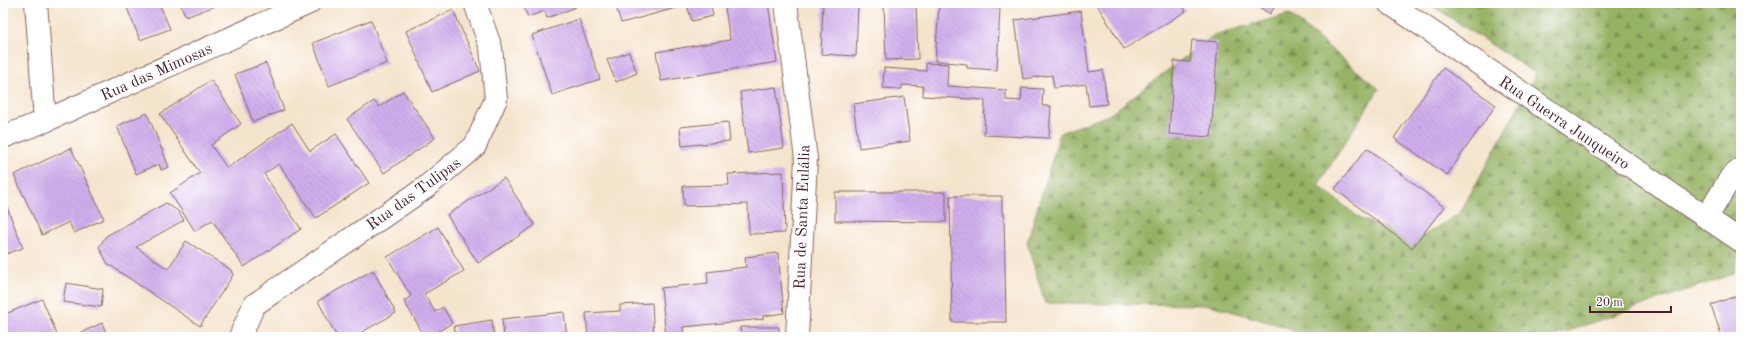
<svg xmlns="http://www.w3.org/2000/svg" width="1744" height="340" font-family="'Old Standard TT',serif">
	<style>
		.forest { fill: url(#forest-firs); stroke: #706848 }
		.building { fill: url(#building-back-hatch) }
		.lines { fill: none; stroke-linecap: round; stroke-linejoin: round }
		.minor-casing { stroke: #866463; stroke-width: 24 }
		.minor { stroke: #fff; stroke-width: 22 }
		.labels { text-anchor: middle; stroke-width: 4; stroke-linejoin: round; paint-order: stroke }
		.street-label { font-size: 16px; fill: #4a1f2b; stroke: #fff }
	</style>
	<defs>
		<pattern id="forest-firs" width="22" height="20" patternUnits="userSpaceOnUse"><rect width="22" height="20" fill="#96b265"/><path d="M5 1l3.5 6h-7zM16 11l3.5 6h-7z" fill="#7c9053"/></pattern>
		<pattern id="building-back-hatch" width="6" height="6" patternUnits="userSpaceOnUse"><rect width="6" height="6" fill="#d0adec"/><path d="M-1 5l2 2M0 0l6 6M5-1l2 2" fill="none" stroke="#b494cb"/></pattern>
	</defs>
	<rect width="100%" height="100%" fill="#fff"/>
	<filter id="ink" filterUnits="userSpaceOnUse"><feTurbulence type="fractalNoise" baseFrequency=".025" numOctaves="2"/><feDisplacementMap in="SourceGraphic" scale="8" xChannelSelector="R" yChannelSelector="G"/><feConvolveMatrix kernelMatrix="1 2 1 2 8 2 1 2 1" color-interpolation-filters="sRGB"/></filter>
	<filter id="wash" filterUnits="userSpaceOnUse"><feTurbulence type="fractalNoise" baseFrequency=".012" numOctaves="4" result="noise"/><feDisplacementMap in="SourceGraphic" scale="16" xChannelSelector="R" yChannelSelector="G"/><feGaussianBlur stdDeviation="0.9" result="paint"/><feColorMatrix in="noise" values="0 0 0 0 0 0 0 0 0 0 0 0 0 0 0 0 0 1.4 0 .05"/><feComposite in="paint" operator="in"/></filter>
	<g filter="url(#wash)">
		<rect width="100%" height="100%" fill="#f5e4cc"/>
		<path class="forest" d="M1428,3h313v242l-8,29 -182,63h-256l-3,-8 -82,-24 -165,-2 -18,-60 33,-110 49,-18 105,-80 75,-21 90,75 -61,96 43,34 55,21 44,-27 76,-139z"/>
		<g id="blocks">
			<g class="building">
				<path d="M125,3h34l11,26 -30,11z"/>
				<path d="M180,3h43l-37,14z"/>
				<path d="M522,3h52l2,4 -29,11 -2,-7 -17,6z"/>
				<path d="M615,3h95l3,13 -21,5 -5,-16 -66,18z"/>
				<path d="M753,3h15l9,59 -116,19 -5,-29 74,-12 -5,-32z"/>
				<path d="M823,3h35l-2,53 -35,-2z"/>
				<path d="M916,3l2,56 -32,1 -2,-55z"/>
				<path d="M1096,3h85l5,8 -62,38z"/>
				<path d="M1253,3h24l-7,11z"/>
				<path d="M939,5l61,3 -3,62 -30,-2v-4l-32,-3z"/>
				<path d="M453,10l27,61 -48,21 -26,-61z"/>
				<path d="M1081,11l8,61 14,-2 4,34 -18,2 -3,-22 -32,4 -2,-13 -29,4 -8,-59z"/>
				<path d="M579,19l21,60 -48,16 -20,-60z"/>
				<path d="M371,20l16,43 -58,23 -16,-43z"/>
				<path d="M1192,40l26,2 -7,95 -42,-3 5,-73 16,1z"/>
				<path d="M629,52l8,21 -21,9 -9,-22z"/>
				<path d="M266,63l18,47 -31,12 -18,-48z"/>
				<path d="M926,63l22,1 -1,22 59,4v10l15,1 1,-13 21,1 -1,17h9l-2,32 -65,-3 1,-35 -62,-4v-10l-21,-1v4l-19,-1 1,-20 42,3z"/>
				<path d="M1443,68l53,37 -49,70 -53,-37z"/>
				<path d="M211,80l30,44 -30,21 16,23 65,-45 18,28 26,-17 33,49 -53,35 -37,-54 -15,10 37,55 -57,38 -32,-47 -17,11 -25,-38 30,-20 -40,-59z"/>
				<path d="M776,87l8,61 -36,5 -8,-61z"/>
				<path d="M403,91l32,47 -51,35 -37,-54 27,-18 5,6z"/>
				<path d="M4,95l1,10 -2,1v-10z"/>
				<path d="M904,97l6,44 -51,7 -6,-44z"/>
				<path d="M147,113l22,54 -8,3 -2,-6 -23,10 -19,-48z"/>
				<path d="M728,122l2,19 -48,5 -2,-19z"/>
				<path d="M71,148l33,71 -30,14 -5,-11 -27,13 -28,-60z"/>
				<path d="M1367,148l77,59 -32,41 -77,-59z"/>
				<path d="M783,172l2,61 -36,1 -1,-30 -64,2 -1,-20 46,-1 -1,-11z"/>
				<path d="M504,178l31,47 -57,38 -31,-48z"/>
				<path d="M835,192h111v30l-111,-1z"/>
				<path d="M950,196h52v17h2l2,109h-54z"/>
				<path d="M3,197l20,51 -20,7z"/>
				<path d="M166,203l12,8 6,9 -48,27 32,22 18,-28 45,29 2,5 -33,51 -92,-62 -9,-17 7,-11z"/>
				<path d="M438,227l26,44 -40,23 11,18 8,-5 9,16 -23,14h-4l-21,-36 7,-5 -24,-39z"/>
				<path d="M778,253l6,60 -21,3v3l-80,8 1,10h-18l-5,-49 47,-5 -1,-11 39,-5 -1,-10z"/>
				<path d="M373,270l23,43 -43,24h-16l-19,-36z"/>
				<path d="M66,283l37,6 -2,18 -38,-5z"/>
				<path d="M1741,294v43h-19l-11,-32z"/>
				<path d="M42,299l16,38h-55v-22z"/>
				<path d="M652,303l2,34h-66l-2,-24 34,-2v-6z"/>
				<path d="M564,312l3,25h-63l-2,-18z"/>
				<path d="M492,320l2,17h-38l-2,-11z"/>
				<path d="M102,323l6,14h-24l-2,-5z"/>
				<path d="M740,327h39v10h-38z"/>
			</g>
		</g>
	</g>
	<g filter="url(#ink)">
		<use href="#blocks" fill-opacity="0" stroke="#866463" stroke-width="1"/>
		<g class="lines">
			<defs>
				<g id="minor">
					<path d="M36,3l9,118"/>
					<path d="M786,3l20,156 -9,178"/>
					<path d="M1389,3l352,238"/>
					<path d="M3,137l42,-16 264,-118"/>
					<path d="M1707,217l24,-40 10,-8"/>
					<path d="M240,337l14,-32 171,-117 50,-42 21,-47 -5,-51 -16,-45"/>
				</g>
			</defs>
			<use href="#minor" class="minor-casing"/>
			<use href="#minor" class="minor"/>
		</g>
	</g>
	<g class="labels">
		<g class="street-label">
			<text transform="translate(156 71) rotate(-24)" y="6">Rua das Mimosas</text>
			<text transform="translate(1565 122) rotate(34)" y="6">Rua Guerra Junqueiro</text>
			<text transform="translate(413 193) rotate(-36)" y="6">Rua das Tulipas</text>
			<text transform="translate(801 217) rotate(-88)" y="6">Rua de Santa Eulália</text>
		</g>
	</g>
	<rect width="1744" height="340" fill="none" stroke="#fff" stroke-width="16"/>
	<path d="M1590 306v6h81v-6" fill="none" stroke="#4a1f2b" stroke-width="2"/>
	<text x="1596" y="306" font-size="12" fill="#4a1f2b" stroke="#ffffff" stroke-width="3" paint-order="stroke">20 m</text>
</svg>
